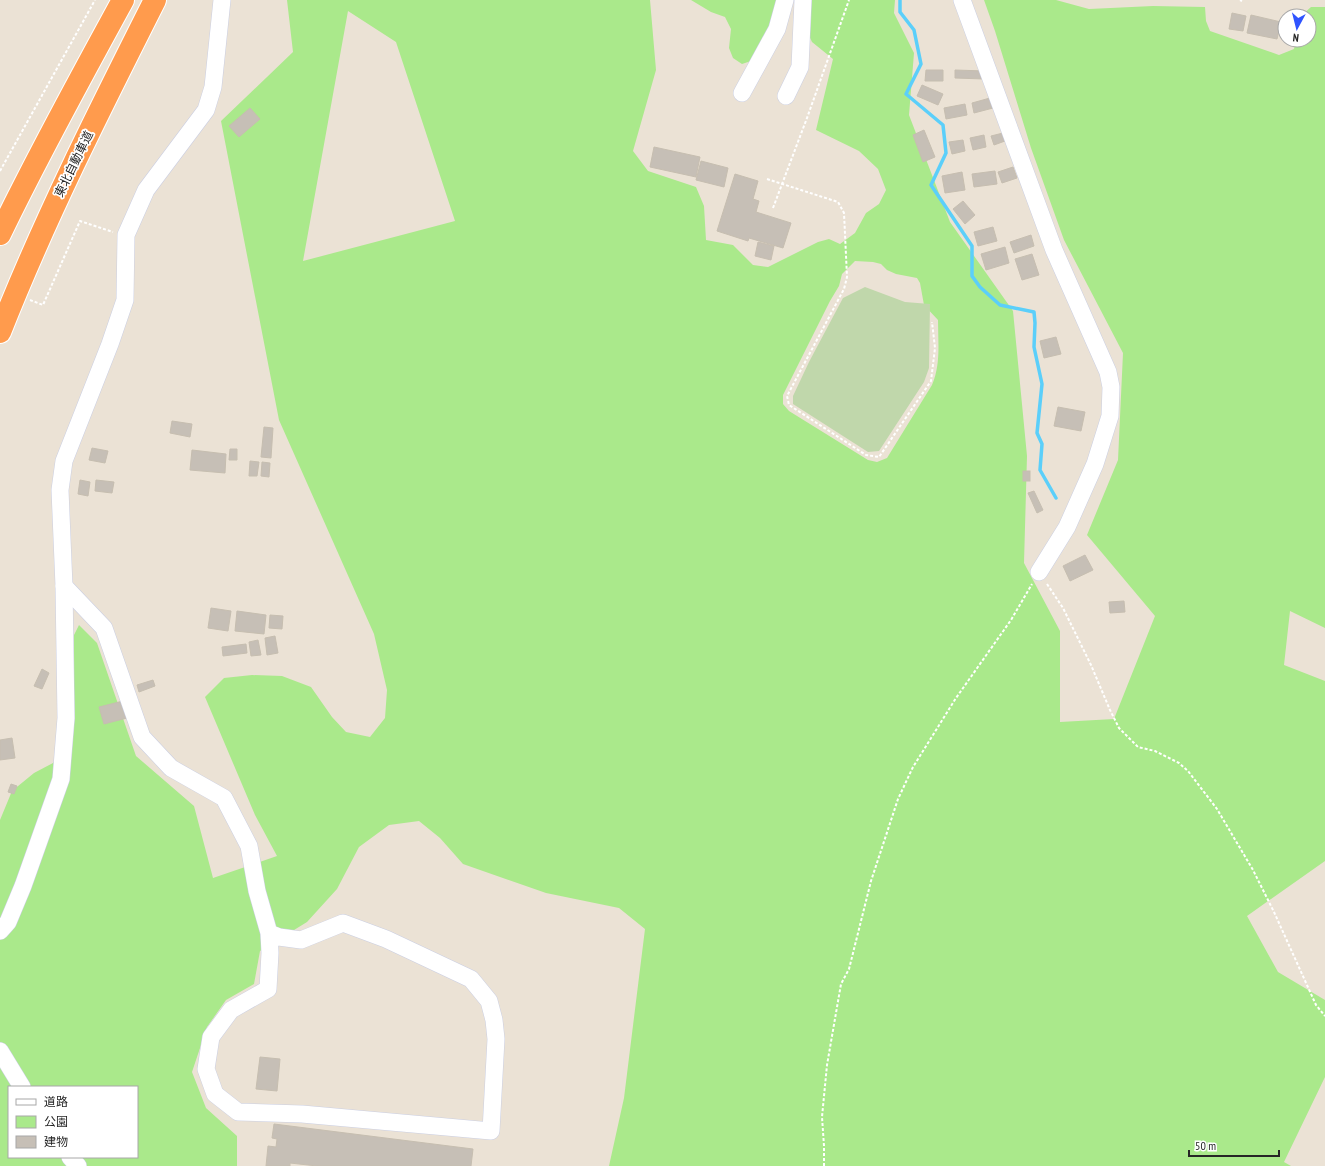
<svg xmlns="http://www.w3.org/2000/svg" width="1325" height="1166" font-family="'PT Sans Narrow','Noto Sans JP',sans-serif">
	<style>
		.green { fill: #aae98b; fill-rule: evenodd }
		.cemetery { fill: #c0d7ab }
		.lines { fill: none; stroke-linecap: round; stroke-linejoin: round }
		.stream { stroke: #5bcffa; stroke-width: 3.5 }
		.building { fill: #c6bfb6; stroke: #c6beb0 }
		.minor-casing { stroke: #cbcfe2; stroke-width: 18 }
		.highway-casing { stroke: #fff; stroke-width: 24 }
		.path { stroke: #fff; stroke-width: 2; stroke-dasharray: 3 2; stroke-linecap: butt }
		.minor { stroke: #fff; stroke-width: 17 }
		.highway { stroke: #ff9b4d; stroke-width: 22 }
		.labels { text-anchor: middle; stroke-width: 3.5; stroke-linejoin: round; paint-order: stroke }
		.street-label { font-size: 12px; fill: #262626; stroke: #fff }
	</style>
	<rect width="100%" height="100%" fill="#ebe2d5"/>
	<g class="green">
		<path d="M287,0h363l6,70 -23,81 15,20 48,16 8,19 2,34 27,5 20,20 15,2 50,-25 11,-3 11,5 15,-11 11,-20 13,-9 7,-14 -8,-21 -19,-18 -43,-21 17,-71 -21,-17 -7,-15 -4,-27h94l-1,13 20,40 -5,62 41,107 63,89 14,145 -3,107 36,68v91l54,-3 41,-103 -68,-81 31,-75 5,-107 -59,-113 -33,-92 -36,-117 -11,-31h72l33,9 64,-3 52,1 1,14 4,10 69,24 15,-6 2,-9h13v-24h-8l10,-9h14v621l-35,-17 -6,54 41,16v180l-78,55 31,56 47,28v77l-41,85 7,4h-682l15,-68 21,-169 -26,-21 -73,-15 -83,-29 -23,-26 -21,-17 -30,4 -30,22 -22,42 -30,33 -47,29 -6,33 -28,16 -19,27 -15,45 14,36 31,28v30h-237v-346l12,-29 22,-18 19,-10 20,-23 1,-105 5,-10 18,18 39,113 58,50 19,72 64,-22 -22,-41 -50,-118 19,-19 28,-3 30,1 29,11 21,30 14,15 24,5 15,-19 2,-28 -13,-56 -95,-214 -58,-299 72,-69zM348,11l48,31 59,179 -152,40zM855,261l18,1 8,2 6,6 9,4 21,4 3,5 4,22 14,15c0,22 3,44 -6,65l-45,73 -10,4 -9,-2 -79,-49 -6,-7v-9l47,-94 9,-15 3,-12zM9,1087h128v70h-128z"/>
		<path d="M691,0h94l-34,61 -9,3 -9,-6 -4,-10 2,-19 -6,-12 -14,-5z"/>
	</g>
	<path class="cemetery" d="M865,287l40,15 25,2 -1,64 -5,14 -45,69 -11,1 -75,-48v-8l16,-34 34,-64z"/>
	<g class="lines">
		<path class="stream" d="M900,0v12l14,18 7,34 -15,30 37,31 3,28 -15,32 41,61v30l8,11 20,18 34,7 1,11 -1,24 8,37 -5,49 5,11 -2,26 16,28"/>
	</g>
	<g class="building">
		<path d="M1232,13l14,3 -3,15 -14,-2z"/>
		<path d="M1251,15l30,7 -4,17 -30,-6z"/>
		<path d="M926,70h17v11h-18z"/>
		<path d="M955,70l30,1 -1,8 -29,-1z"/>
		<path d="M922,85l21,9 -5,11 -21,-9z"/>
		<path d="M990,98l3,10 -19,5 -2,-10z"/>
		<path d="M965,104l2,11 -21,4 -2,-11z"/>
		<path d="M250,108l10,11 -21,18 -10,-11z"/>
		<path d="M924,130l11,27 -12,5 -10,-27z"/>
		<path d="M1003,133l2,8 -11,4 -3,-9z"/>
		<path d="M984,135l2,12 -13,3 -3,-12z"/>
		<path d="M963,140l2,11 -13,3 -3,-12z"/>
		<path d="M654,147l46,10 -4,20 -46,-10z"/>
		<path d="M701,161l27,7 -4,19 -28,-7z"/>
		<path d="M1013,167l4,11 -15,5 -4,-11z"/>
		<path d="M995,171l2,13 -23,3 -2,-13z"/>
		<path d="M962,172l3,18 -20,3 -3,-17z"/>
		<path d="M735,174l23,7 -5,18 6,2 -3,11 35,11 -8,25 -34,-10 -1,3 -31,-10z"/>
		<path d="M963,201l12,14 -10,9 -12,-15z"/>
		<path d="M993,227l4,14 -19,5 -4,-14z"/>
		<path d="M1031,235l3,11 -20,7 -4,-11z"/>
		<path d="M758,242l16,4 -3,14 -16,-4z"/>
		<path d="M1005,247l4,16 -23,7 -5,-16z"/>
		<path d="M1032,254l7,21 -17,5 -7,-21z"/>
		<path d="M1056,337l5,17 -17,4 -4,-17z"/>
		<path d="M1058,407l27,5 -4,19 -27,-5z"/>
		<path d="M172,421l20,3 -2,13 -20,-4z"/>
		<path d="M264,427l9,1 -2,30 -10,-1z"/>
		<path d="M92,448l16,3 -3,12 -16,-3z"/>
		<path d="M230,449h7v11h-8z"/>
		<path d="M192,450l34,4 -1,19 -35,-3z"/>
		<path d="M250,461l9,1 -2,14h-8z"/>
		<path d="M262,462l8,1 -1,14 -8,-1z"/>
		<rect x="1023" y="471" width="7" height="10"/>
		<path d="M80,480l10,2 -2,14 -10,-2z"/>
		<path d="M96,480l18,2 -2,11 -17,-2z"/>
		<path d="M1034,491l9,19 -6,3 -9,-20z"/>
		<path d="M1085,555l8,15 -23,11 -7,-15z"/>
		<path d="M1124,601l1,11 -15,1 -1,-11z"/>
		<path d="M211,608l20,3 -3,20 -20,-3z"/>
		<path d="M237,611l29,4 -2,19 -29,-3z"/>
		<path d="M270,615l13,1 -1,13 -13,-1z"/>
		<path d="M275,636l3,17 -11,2 -2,-17z"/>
		<path d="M258,640l3,15 -10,1 -2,-14z"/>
		<path d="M246,644l1,9 -24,3 -1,-9z"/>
		<path d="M42,669l7,4 -7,16 -8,-3z"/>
		<path d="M153,680l2,6 -16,6 -2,-7z"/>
		<path d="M123,701l4,17 -23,6 -5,-17z"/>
		<path d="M12,738l3,20 -15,2v-20z"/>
		<path d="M11,784l6,2 -3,8 -6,-2z"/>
		<path d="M260,1057l20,2 -3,32 -21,-2z"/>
		<path d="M274,1124l199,25 -2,17h-154l-27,-3v3h-24l2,-20 8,1 1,-8 -5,-1z"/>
	</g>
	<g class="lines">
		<defs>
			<g id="minor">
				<path d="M962,0l92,250 54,122 3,15 -1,29 -15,48 -28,63 -28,45"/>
				<path d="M742,93l35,-64 8,-29"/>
				<path d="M786,96l14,-29 3,-67"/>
				<path d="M64,586l40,42 38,109 29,31 53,30 25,48 8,45 12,42 1,20 -2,36 -37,21 -20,27 -5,32 9,25 23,18 64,2 189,17 5,-92 -2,-19 -5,-19 -18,-22 -85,-40 -43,-16 -42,17 -22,-3 -10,-4"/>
				<path d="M0,931l8,-9 15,-36 38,-107 5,-61 -2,-132 -4,-96 4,-29 46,-117 15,-44 1,-65 20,-45 60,-80 7,-23 9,-87"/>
				<path d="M0,1051l22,36"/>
				<path d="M70,1157l8,9"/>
			</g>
			<g id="highway">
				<path d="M0,234c38,-79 81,-157 123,-234"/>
				<path d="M0,332c45,-114 100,-223 155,-332"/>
			</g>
		</defs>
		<use href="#minor" class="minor-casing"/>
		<use href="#highway" class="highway-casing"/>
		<g class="path">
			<path d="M1240,0l2,1"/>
			<path d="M0,171l95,-171"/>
			<path d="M767,179l71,23 6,11 3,64 -3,12 -57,107 2,9 77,50 13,2 52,-76 4,-33 -3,-26"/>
			<path d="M773,208l34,-90 42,-118"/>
			<path d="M30,300l13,5 37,-84 33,11"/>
			<path d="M1047,584l16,24 28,57 19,45 9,18 19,19 17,4 24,12 9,8 29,38 36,61 21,42 42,93 9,11"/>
			<path d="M824,1166v-20l-2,-29 5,-52 14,-81 8,-15 22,-88 27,-82 15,-32 43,-69 55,-78 21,-36"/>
		</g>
		<use href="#minor" class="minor"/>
		<use href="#highway" class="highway"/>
	</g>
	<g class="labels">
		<g class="street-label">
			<text transform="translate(74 164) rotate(-64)" y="4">東北自動車道</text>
		</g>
	</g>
	<rect x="8" y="1086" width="130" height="72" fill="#ffffff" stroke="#a8a8a8"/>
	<rect x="16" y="1099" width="20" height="6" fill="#ffffff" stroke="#a8a8a8"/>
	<text x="44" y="1106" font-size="12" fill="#262626">道路</text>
	<rect x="16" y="1116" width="20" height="12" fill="#aae98b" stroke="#a8a8a8"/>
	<text x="44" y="1126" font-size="12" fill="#262626">公園</text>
	<rect x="16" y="1136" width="20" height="12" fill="#c6bfb6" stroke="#a8a8a8"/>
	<text x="44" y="1146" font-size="12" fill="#262626">建物</text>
	<g transform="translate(1297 28) rotate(187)"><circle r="19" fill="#ffffff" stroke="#a8a8a8"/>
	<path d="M0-3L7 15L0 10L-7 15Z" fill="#2f54ff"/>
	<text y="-6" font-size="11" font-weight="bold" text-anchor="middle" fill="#262626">N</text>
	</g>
	<path d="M1189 1150v6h90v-6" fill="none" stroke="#262626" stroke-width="2"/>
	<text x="1195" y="1150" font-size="12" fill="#262626" stroke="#ffffff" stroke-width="3" paint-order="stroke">50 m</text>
</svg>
